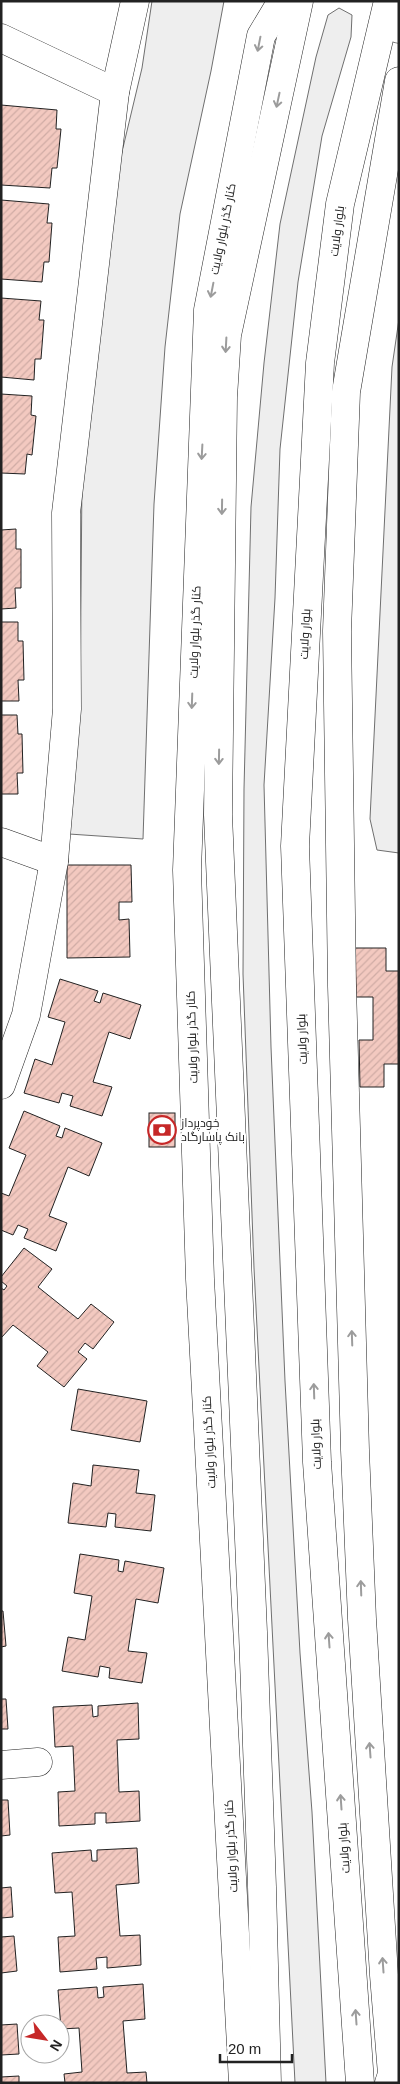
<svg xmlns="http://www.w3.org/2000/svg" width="400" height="2084" font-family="Helvetica,Cairo,sans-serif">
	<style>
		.grass { fill: #eee; stroke: #6f6f6f }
		.building { fill: url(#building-hatch); stroke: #222 }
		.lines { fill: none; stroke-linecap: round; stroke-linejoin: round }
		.minor-casing { stroke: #222; stroke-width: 29 }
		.major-casing { stroke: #222; stroke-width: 29 }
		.minor { stroke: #fff; stroke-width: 28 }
		.major { stroke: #fff; stroke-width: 28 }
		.oneway { stroke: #9c9c9c }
		.labels { text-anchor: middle; stroke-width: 4; stroke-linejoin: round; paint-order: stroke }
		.street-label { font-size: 12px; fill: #222; stroke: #fff }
		.poi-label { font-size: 12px; fill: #222; stroke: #fff; text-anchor: start }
	</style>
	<defs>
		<pattern id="building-hatch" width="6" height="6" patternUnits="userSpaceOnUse" patternTransform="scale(1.25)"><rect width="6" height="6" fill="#f3c9c0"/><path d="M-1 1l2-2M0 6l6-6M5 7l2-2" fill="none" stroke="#d0aca5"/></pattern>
	</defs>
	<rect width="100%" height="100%" fill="#fff"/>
	<g class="grass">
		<path d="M152,1h72l-13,70 -31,143 -15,133 -11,157 -11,335 -74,-5 11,-123 2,-234 34,-300 26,-109z"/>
		<path d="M339,8l13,7 -1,22 -29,99 -24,146 -18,167 -5,149 -11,187 7,262 14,334 15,272 12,159 14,271h-31l-41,-815 -11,-294 1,-185 7,-282 13,-144 16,-139 36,-167 12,-42z"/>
		<path d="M399,319v534l-22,-3 -7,-31 22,-452z"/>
	</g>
	<g class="building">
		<path d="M1,105l56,5 -1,19h5l-4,39h-5l-2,20 -49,-3z"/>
		<path d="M1,200l48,4 -2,19h5l-3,39h-5l-2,20 -41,-3z"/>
		<path d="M1,298l40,3 -2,19h5l-3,39h-6l-1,21 -33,-3z"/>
		<path d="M1,394l31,2 -1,19 5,1 -4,39 -5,-1 -2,20 -24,-1z"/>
		<path d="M16,529v20h5v39h-6l1,20 -15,1v-79z"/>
		<path d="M1,622h17v19h5l1,39h-6l1,21h-18z"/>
		<path d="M1,715h16l1,19h4l1,39h-6l1,21h-17z"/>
		<path d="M67,865h64l1,37h-13v18l10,-1 1,38 -63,1z"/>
		<path d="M355,948h31v23h13v93h-15v23h-24l-1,-47h14v-43h-17z"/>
		<path d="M60,979l38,12 -4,10 6,2 3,-10 38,12 -11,34 -21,-7 -16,50 19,5 -10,29 -32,-10 3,-10 -11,-3 -3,10 -35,-10 11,-34 17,6 13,-43 -17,-5z"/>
		<path d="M24,1111l36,15 -4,10 6,2 3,-10 37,15 -13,33 -21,-9 -19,49 18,7 -11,28 -32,-13 4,-9 -10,-4 -5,10 -12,-5v-37l8,3 17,-41 -17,-7z"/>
		<rect x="149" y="1113" width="26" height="34"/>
		<path d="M24,1248l28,21 -14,18 40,32 13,-15 23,18 -21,27 -8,-6 -7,9 9,7 -23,28 -27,-21 11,-14 -35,-27 -12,13v-50l3,2 3,-4 -6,-5v-4z"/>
		<path d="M78,1389l69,12 -7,41 -69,-12z"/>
		<path d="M93,1465l46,5 -3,23 19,2 -4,36 -36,-4 1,-13 -8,-1 -2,14 -38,-4 5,-40 18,3z"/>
		<path d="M80,1554l39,6 -1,11 5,1 2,-11 39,7 -6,35 -22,-4 -8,52 19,2 -5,30 -33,-5 1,-10 -10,-2 -2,11 -36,-6 6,-34 17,3 7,-44 -18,-3z"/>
		<path d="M1,1611h2l3,35 -5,1z"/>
		<path d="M1,1699h5l2,30h-7z"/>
		<path d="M138,1703l1,36 -22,1 2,52 20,-1 1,30 -34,2v-10h-11v11l-36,2 -1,-34 17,-1 -2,-45 -18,1 -2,-40 39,-2 1,12 5,-1v-10z"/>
		<path d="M1,1800h7l2,35 -9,1z"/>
		<path d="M137,1848l2,35 -23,2 4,51 20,-1 1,30 -34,3v-11l-11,1 1,11 -37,3 -2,-35 17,-1 -3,-44 -17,1 -3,-40 39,-3 1,11h5v-11z"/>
		<path d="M11,1887l2,30 -12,1v-30z"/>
		<path d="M14,1936l3,35 -16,2v-36z"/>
		<path d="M143,1984l2,35 -22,2 4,52 19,-1 1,11h-82l-1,-9 18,-2 -3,-44 -18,1 -3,-39 39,-3 1,11 6,-1 -1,-10z"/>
		<path d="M17,2024l2,30 -18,1v-30z"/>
		<path d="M19,2076v7h-18v-6z"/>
	</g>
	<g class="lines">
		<defs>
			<g id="minor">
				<path d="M394,1l5,28"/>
				<path d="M1,38l114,54"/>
				<path d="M1,842l53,19"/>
				<path d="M1,1085l25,-70 28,-154 13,-152 -1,-196 49,-421 20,-91"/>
				<path d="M1,1765l37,-3"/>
				<path d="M243,2083l-43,-804 -13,-409 21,-560 53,-274 21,-35"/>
				<path d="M389,2083l3,-9 -8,-99 -22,-356 -7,-169 -13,-464 -5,-355 9,-239 53,-311"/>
			</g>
			<g id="major">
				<path d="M267,2083l-5,-196 -9,-255 -35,-817 5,-418 4,-62 72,-334"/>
				<path d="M360,2083l-43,-621 -22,-616 25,-483 20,-159 48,-203"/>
			</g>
		</defs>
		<use href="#minor" class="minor-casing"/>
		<use href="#major" class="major-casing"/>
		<use href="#minor" class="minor"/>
		<use href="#major" class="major"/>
	</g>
	<defs><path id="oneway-shaft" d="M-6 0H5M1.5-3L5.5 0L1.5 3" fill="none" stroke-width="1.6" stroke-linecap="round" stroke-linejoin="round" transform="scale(1.25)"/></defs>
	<g class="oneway">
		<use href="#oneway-shaft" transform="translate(259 44) rotate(101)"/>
		<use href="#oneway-shaft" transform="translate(278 100) rotate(102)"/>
		<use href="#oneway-shaft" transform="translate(212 290) rotate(101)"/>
		<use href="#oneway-shaft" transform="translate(226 345) rotate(93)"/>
		<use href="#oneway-shaft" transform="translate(202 452) rotate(93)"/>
		<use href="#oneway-shaft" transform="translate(222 507) rotate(91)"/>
		<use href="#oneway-shaft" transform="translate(192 701) rotate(92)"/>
		<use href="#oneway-shaft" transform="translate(219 757) rotate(91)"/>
		<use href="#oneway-shaft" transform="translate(352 1338) rotate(-92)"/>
		<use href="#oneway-shaft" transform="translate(314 1391) rotate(-92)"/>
		<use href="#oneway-shaft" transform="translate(361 1588) rotate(-92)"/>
		<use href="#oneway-shaft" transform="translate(329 1640) rotate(-94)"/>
		<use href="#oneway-shaft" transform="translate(370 1750) rotate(-94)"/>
		<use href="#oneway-shaft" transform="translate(341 1802) rotate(-94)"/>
		<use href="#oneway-shaft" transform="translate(383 1965) rotate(-94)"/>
		<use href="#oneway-shaft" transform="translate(356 2017) rotate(-94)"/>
	</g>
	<defs>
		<symbol id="bank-ring" viewBox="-11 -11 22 22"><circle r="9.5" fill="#fff" stroke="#c62828" stroke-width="1.5"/><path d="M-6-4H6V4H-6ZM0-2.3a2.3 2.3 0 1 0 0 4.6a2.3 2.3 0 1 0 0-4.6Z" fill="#c62828"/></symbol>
	</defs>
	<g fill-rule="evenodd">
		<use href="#bank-ring" x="146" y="1114" width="32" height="32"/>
	</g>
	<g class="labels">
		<g class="street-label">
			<text transform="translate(223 229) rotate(-79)" y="4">کنار گذر بلوار ولایت</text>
			<text transform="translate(337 231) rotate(-83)" y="4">بلوار ولایت</text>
			<text transform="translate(195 632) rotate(-88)" y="4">کنار گذر بلوار ولایت</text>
			<text transform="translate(305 634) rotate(-87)" y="4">بلوار ولایت</text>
			<text transform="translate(192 1037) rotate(-92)" y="4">کنار گذر بلوار ولایت</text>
			<text transform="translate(302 1039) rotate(-92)" y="4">بلوار ولایت</text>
			<text transform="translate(209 1442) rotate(-93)" y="4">کنار گذر بلوار ولایت</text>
			<text transform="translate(316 1444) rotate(-92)" y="4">بلوار ولایت</text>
			<text transform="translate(231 1846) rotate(-93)" y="4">کنار گذر بلوار ولایت</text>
			<text transform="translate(344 1848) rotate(-94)" y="4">بلوار ولایت</text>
		</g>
		<g class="poi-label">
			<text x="181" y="1127">خودپرداز<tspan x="181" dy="14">بانک پاسارگاد</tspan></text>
		</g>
	</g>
	<rect width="400" height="2084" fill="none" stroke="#222222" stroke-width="5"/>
	<g transform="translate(45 2039) rotate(121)"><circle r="24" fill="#ffffff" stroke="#a7a7a7"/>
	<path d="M0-4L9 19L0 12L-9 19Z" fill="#c62828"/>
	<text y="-8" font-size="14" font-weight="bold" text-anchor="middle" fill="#222222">N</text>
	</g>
	<path d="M220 2054v8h72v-8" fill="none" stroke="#222222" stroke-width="2.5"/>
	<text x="228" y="2054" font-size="15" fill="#222222" stroke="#ffffff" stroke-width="4" paint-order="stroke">20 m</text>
</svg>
